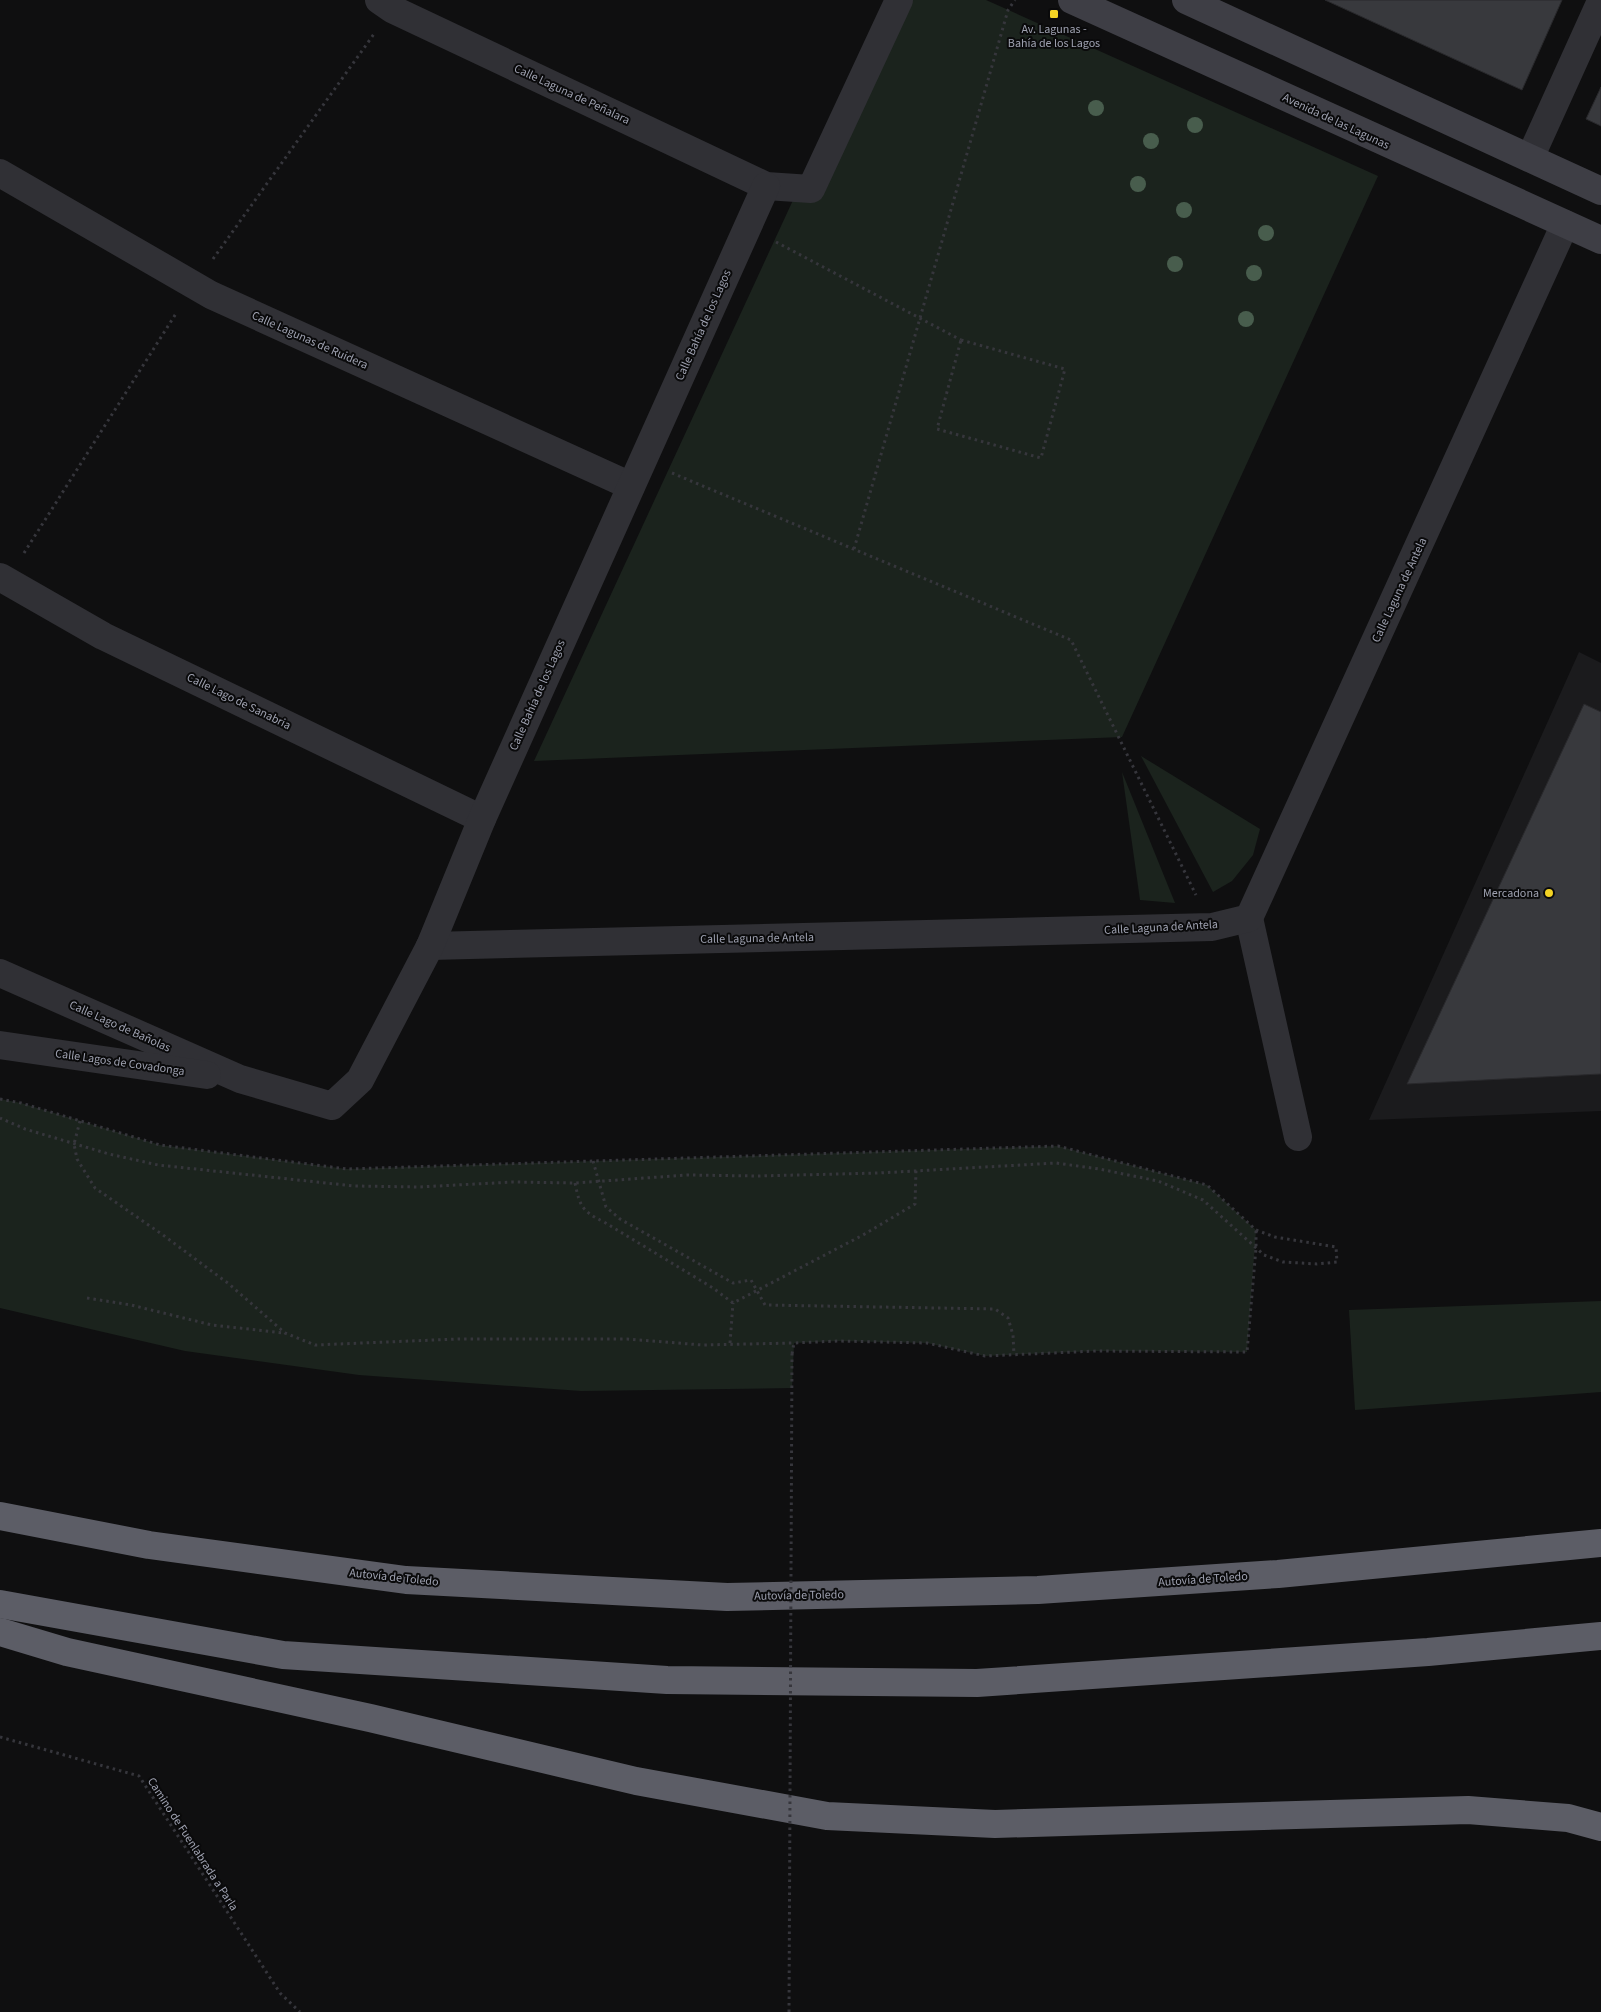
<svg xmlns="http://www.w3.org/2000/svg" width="1601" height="2012" font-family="'Source Sans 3',sans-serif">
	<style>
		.built { fill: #1b1b1d }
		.green { fill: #1b231d }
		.building { fill: #38393d; stroke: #29292c }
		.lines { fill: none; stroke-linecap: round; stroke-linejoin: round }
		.path { stroke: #36363c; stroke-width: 3; stroke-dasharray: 2.5 4; stroke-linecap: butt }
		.street { stroke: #303035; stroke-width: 28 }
		.secondary { stroke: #3e3e45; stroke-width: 28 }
		.highway { stroke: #5c5d66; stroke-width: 28 }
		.path-bridge { stroke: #36363c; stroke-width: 3; stroke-dasharray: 2.5 4; stroke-linecap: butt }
		.tree { fill: #485d4d }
		.poi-dot { fill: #f3d324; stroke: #0a0a0b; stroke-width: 2 }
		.labels { text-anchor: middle; stroke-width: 4; stroke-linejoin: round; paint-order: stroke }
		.poi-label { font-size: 12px; fill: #9fa2b1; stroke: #0a0a0b }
		.street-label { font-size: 12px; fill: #9fa2b1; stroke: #0a0a0b }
	</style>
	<rect width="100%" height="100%" fill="#0f0f10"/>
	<path class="built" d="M1579,652l22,11v448l-232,9z"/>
	<g class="green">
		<path d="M908,0h78l392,176 -256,561 -588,24 266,-576z"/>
		<path d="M1141,756l119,73 -7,26 -21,26 -19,11z"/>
		<path d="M1122,772l53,131 -35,-3z"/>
		<path d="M0,1099l21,4 139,42 187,24 711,-23 149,39 49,45 -9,122 -151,-1 -111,5 -58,-13 -89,-2 -44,2 -2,45 -211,3 -222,-16 -174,-24 -185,-43z"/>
		<path d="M1601,1301v91l-246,18 -6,-100z"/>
	</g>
	<g class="building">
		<path d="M1325,0h237l-40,90z"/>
		<path d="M1601,87v39l-15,-7z"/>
		<path d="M1584,704l17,8v362l-194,10z"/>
	</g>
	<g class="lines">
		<g class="path">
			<path d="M776,242l185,98"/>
			<path d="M213,259l161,-225"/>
			<path d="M961,340l104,29 -24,89 -104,-29z"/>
			<path d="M672,473l399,167 125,255"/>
			<path d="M854,549l154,-539 7,-10"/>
			<path d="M24,553l153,-241"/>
			<path d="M0,1099l21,4 139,42 187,24 711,-23 149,39 49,45 19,7 61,10 1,15 -20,2 -34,-2 -19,-7 -61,-55 -45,-19 -59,-12 -43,-6 -177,10 -122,3 -70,-1 -112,8 -62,-1 -94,5 -65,-1 -196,-21 -49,-11 -84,-25 -25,-11"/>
			<path d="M80,1121l-6,23 3,15 18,29 68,47 66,49 56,49 30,12 143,-6h169l75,6 92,-2"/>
			<path d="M593,1161l13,46 14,12 113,64 18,-3 14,25 230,4 13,9 5,17 1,20"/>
			<path d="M575,1183c5,24 7,28 29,39l109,66 20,15 130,-68 52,-31 1,-34"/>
			<path d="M87,1298l44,7 81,20 72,8"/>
			<path d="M730,1343l3,-40"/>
			<path d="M792,1354l2,-11 44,-2 89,2 58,13 111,-5 151,1 9,-104v-18"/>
			<path d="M0,1737l139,39 141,217 20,19"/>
		</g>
		<g class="street">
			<path d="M379,0l13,9 374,177 45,3 88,-189"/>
			<path d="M1530,158l71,-157"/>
			<path d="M0,173l211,122 420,191"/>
			<path d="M0,577l103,59 379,183"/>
			<path d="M1249,918l49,219"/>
			<path d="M430,946l782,-19 37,-9 316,-694"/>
			<path d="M0,973l240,106 92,27 28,-26 70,-134 52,-127 284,-633"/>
			<path d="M0,1045l207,30"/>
		</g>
		<g class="secondary">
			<path d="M1072,0l529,240"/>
			<path d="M1186,0l415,191"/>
		</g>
		<g class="highway">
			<path d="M0,1516l149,29 257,35 321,17 311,-7 240,-16 323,-31"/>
			<path d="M0,1604l283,51 384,25 310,3 451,-31 173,-16"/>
			<path d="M0,1632l67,20 303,66 266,63 191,35 168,8 473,-14 100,8 33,9"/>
		</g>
		<path class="path-bridge" d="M789,2012l3,-658"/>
	</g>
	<g class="tree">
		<circle cx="1096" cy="108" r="8"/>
		<circle cx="1195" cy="125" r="8"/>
		<circle cx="1151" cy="141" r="8"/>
		<circle cx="1138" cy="184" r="8"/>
		<circle cx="1184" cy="210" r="8"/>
		<circle cx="1266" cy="233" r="8"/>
		<circle cx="1175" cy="264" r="8"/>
		<circle cx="1254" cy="273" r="8"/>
		<circle cx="1246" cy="319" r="8"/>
	</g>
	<g class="poi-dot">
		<rect x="1049" y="9" width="10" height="10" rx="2.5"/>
		<circle cx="1549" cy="893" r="5"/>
	</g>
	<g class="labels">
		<g class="poi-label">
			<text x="1054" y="33">Av. Lagunas -<tspan x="1054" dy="14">Bahía de los Lagos</tspan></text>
			<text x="1539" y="897" text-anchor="end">Mercadona</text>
		</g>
		<g class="street-label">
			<text transform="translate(572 94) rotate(25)" y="4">Calle Laguna de Peñalara</text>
			<text transform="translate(1336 121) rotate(25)" y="4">Avenida de las Lagunas</text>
			<text transform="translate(703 325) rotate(-66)" y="4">Calle Bahía de los Lagos</text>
			<text transform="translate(310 340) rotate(24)" y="4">Calle Lagunas de Ruidera</text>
			<text transform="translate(1399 590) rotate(-65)" y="4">Calle Laguna de Antela</text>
			<text transform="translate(537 695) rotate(-66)" y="4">Calle Bahía de los Lagos</text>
			<text transform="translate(239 701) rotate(26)" y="4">Calle Lago de Sanabria</text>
			<text transform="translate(1161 927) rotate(-3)" y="4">Calle Laguna de Antela</text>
			<text transform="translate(757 938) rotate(-1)" y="4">Calle Laguna de Antela</text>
			<text transform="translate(120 1026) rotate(24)" y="4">Calle Lago de Bañolas</text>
			<text transform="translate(120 1062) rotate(8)" y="4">Calle Lagos de Covadonga</text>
			<text transform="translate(394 1577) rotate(6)" y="4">Autovía de Toledo</text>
			<text transform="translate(1203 1579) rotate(-4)" y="4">Autovía de Toledo</text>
			<text transform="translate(799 1595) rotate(-1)" y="4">Autovía de Toledo</text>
			<text transform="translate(193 1844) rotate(57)" y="4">Camino de Fuenlabrada a Parla</text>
		</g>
	</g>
</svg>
